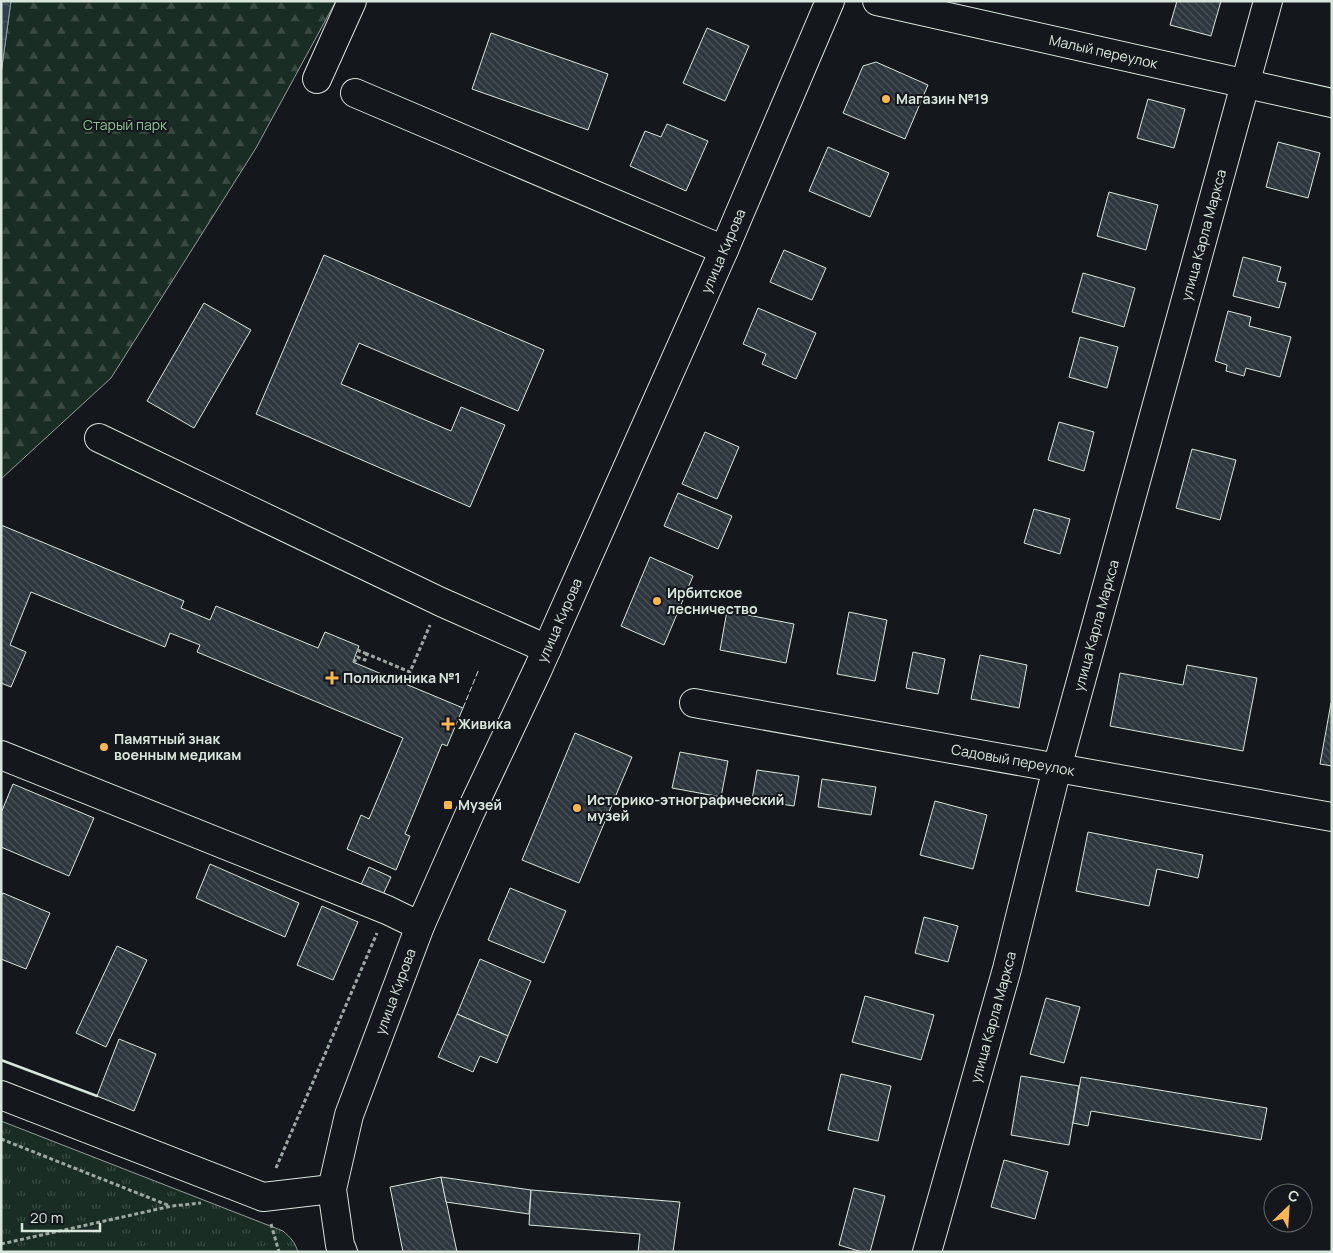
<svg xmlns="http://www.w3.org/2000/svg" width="1333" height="1253" font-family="Manrope,sans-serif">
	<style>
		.grass { fill: url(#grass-tufts); stroke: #939e99 }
		.forest { fill: url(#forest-firs); stroke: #939e99 }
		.water { fill: url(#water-ripples); stroke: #939e99 }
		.building { fill: url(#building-back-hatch); stroke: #d8e6dc }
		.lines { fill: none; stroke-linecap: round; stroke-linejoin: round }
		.minor-casing { stroke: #d8e6dc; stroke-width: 30 }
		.major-casing { stroke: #d8e6dc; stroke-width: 30 }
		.path { stroke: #9da8a2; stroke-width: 3; stroke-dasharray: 4 2.5; stroke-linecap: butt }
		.minor { stroke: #14181c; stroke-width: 28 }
		.major { stroke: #14181c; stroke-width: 28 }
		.fence { stroke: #d8e6dc; stroke-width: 1; stroke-dasharray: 6 2.5; stroke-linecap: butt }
		.wall { stroke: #d8e6dc; stroke-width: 2.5 }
		.poi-dot { fill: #ffb74d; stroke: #14181c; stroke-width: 2 }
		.labels { text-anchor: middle; stroke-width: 4; stroke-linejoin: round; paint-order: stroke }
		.street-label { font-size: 14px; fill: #d8e6dc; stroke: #14181c }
		.poi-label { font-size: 14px; font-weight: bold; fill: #d8e6dc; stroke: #14181c; text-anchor: start }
		.park-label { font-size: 14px; fill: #8ac095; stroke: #14181c }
	</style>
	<defs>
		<pattern id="grass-tufts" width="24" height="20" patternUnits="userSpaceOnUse" patternTransform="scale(1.25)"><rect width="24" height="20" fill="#1a2d24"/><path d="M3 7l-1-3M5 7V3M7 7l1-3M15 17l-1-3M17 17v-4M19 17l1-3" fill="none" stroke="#3b4b43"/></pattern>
		<pattern id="forest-firs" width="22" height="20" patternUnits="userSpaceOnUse" patternTransform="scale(1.25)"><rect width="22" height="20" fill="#1a2d24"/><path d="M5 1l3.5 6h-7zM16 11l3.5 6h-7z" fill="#3b4b43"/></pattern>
		<pattern id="water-ripples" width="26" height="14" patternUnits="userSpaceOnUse" patternTransform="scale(1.25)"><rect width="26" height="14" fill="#2f3f4d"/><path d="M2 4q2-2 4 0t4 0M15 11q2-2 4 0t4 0" fill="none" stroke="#4c5b66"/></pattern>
		<pattern id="building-back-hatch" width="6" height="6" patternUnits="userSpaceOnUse" patternTransform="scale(1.25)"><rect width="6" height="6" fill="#2c363c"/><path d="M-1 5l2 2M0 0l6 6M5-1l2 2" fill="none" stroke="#4a5358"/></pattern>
	</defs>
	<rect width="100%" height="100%" fill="#14181c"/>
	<path class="grass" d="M1,1121l282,110c7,6 12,11 15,21h-297z"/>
	<path class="forest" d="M11,1h325l-80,147 -145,230 -110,101v-405z"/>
	<path class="water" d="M1,1h10l-10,73z"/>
	<g class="building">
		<path d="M1177,1h44l-10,35 -41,-11z"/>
		<path d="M707,28l42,18 -24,55 -42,-18z"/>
		<path d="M491,33l117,41 -20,56 -116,-41z"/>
		<path d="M876,62l52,23 -23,54 -62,-26 20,-47z"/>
		<path d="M1148,99l37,10 -11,39 -37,-10z"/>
		<path d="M667,124l41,17 -22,50 -56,-25 15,-35 16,6z"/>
		<path d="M1278,142l42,11 -12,45 -42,-11z"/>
		<path d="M828,147l61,26 -19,44 -61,-26z"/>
		<path d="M1109,192l49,13 -12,45 -49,-14z"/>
		<path d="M784,250l42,18 -14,32 -42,-18z"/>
		<path d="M324,255l220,95 -26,61 -159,-68 -18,41 110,47 10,-24 44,18 -35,82 -214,-93z"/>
		<path d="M1243,257l38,10 -4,14 9,2 -7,25 -46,-12z"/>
		<path d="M1083,273l52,15 -11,39 -52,-15z"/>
		<path d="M204,303l47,27 -57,98 -47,-27z"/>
		<path d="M758,308l58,25 -20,46 -34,-15 4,-10 -23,-10z"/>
		<path d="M1228,311l23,6 -2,9 42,11 -11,40 -34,-9 -2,8 -18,-5 1,-6 -12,-4z"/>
		<path d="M1080,337l38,10 -11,41 -38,-11z"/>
		<path d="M1059,422l35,10 -10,39 -36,-11z"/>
		<path d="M705,432l34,15 -22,52 -35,-15z"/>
		<path d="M1192,449l44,11 -16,60 -44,-12z"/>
		<path d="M678,493l54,23 -14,33 -54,-23z"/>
		<path d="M1034,509l36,10 -10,35 -36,-11z"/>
		<path d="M1,525l183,76 -3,7 29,12 6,-14 102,42 7,-16 34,14 -6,16 110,46 -16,38 -5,-2 -37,90 5,2 -14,34 -49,-21 14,-34 8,4 34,-81 -206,-86 3,-7 -30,-12 -5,14 -134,-55 -21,53 16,7 -15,35 -10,-4z"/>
		<path d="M650,557l43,19 -29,69 -43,-19z"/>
		<path d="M727,611l67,13 -8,39 -66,-13z"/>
		<path d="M849,612l38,8 -12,61 -38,-7z"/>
		<path d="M913,652l32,7 -7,35 -32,-6z"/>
		<path d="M980,655l47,10 -8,43 -48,-9z"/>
		<path d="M1187,665l70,13 -14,73 -133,-25 10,-53 63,12z"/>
		<path d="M1331,703h1v63l-12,-2z"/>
		<path d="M575,733l57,24 -53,126 -57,-23z"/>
		<path d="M680,752l48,9 -7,36 -49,-9z"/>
		<path d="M757,770l42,6 -5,30 -42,-6z"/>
		<path d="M822,779l54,8 -5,28 -53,-8z"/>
		<path d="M13,784l81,34 -25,58 -68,-29v-34z"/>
		<path d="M935,801l52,14 -14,54 -53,-14z"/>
		<path d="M1088,832l115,23 -5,23 -41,-9 -8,37 -73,-15z"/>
		<path d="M210,864l89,39 -14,34 -89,-39z"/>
		<path d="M369,867l22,10 -10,22 -22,-10z"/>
		<path d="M510,888l56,23 -22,52 -56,-23z"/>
		<path d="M3,893l47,20 -24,56 -25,-10v-63z"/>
		<path d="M322,906l36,16 -25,58 -36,-15z"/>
		<path d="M924,917l34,9 -10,36 -33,-9z"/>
		<path d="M117,946l30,14 -41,87 -30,-14z"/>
		<path d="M480,959l51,22 -23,55 -51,-22z"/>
		<path d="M865,996l69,19 -13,45 -69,-18z"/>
		<path d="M1046,998l34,9 -16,56 -34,-9z"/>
		<path d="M457,1014l51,22 -11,27 -17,-7 -7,16 -35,-15z"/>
		<path d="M119,1039l37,15 -22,57 -37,-15z"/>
		<path d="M841,1074l50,12 -13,55 -50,-11z"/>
		<path d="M1021,1076l58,10 -10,59 -58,-10z"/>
		<path d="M1081,1077l186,31 -6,32 -170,-29 -3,15 -15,-3z"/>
		<path d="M1004,1160l44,12 -13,47 -44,-12z"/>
		<path d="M441,1177l16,75h-54l-13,-65z"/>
		<path d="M441,1177l90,13 -2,24 -83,-12z"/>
		<path d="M854,1188l31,8 -15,56h-8l-23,-7z"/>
		<path d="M531,1190l149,12 -7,50h-35l2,-18 -111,-9z"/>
	</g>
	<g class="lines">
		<defs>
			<g id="minor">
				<path id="s1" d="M877,1l455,102"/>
				<path d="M317,79l35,-78"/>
				<path d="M355,93l369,157"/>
				<path d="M99,438l342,164 106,47"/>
				<path id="s2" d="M694,703l638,114"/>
				<path d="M1,755l386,155 33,16"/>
				<path d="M1,1095l262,102 69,-8"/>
				<path id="s3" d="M343,1252l-3,-7 -8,-56 17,-74 71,-189 50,-113 68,-144 186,-419 106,-249"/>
			</g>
			<g id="major">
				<path id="s4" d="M927,1252l80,-283 50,-201 211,-767"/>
			</g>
		</defs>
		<use href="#minor" class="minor-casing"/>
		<use href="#major" class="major-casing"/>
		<g class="path">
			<path d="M357,650l10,4"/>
			<path d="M354,663l3,-6 8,3 2,-6 43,18 20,-47"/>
			<path d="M1,1139l169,67"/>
			<path d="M276,1168l101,-235"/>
			<path d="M271,1224l8,28"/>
			<path d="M1,1244l171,-38 29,-3"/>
		</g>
		<use href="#minor" class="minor"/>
		<use href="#major" class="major"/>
		<path class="fence" d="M463,708l16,-39"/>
		<path class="wall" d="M1,1060l96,36"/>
	</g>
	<g class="poi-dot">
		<circle cx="886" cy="99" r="5"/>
		<circle cx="657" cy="601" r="5"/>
		<path d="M329.5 670.5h5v5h5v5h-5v5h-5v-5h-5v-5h5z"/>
		<path d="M445.5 716.5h5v5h5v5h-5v5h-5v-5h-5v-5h5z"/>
		<circle cx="104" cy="747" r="5"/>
		<rect x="443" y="800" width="10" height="10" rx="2.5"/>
		<circle cx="577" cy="808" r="5"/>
	</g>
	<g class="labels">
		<g class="street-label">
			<text dy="5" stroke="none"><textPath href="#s1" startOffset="232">Малый переулок</textPath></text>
			<text dy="5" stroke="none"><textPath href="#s4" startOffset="1054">улица Карла Маркса</textPath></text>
			<text dy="5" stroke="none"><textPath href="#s3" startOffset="1082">улица Кирова</textPath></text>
			<text dy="5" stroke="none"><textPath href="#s3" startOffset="678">улица Кирова</textPath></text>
			<text dy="5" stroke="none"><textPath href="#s4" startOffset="649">улица Карла Маркса</textPath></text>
			<text dy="5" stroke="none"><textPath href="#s2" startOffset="324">Садовый переулок</textPath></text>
			<text dy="5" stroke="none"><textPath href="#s3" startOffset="272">улица Кирова</textPath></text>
			<text dy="5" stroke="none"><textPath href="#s4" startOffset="244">улица Карла Маркса</textPath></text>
		</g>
		<g class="poi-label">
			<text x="896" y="104">Магазин №19</text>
			<text x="667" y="598">Ирбитское<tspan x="667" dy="16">лесничество</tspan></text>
			<text x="343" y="683">Поликлиника №1</text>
			<text x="458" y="729">Живика</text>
			<text x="114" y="744">Памятный знак<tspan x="114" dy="16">военным медикам</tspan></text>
			<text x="587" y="805">Историко-этнографический<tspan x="587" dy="16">музей</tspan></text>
			<text x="458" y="810">Музей</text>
		</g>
		<g class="park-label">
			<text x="125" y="130">Старый парк</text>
		</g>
	</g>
	<rect width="1333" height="1253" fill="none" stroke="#d8e6dc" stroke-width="5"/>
	<g transform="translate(1288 1208) rotate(25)"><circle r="24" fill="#14181c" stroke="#626a69"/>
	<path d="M0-4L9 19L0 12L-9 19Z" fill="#ffb74d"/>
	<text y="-8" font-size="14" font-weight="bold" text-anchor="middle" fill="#d8e6dc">С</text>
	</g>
	<path d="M22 1223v8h78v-8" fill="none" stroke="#d8e6dc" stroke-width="2.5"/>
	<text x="30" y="1223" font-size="15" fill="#d8e6dc" stroke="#14181c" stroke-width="4" paint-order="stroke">20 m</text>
</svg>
